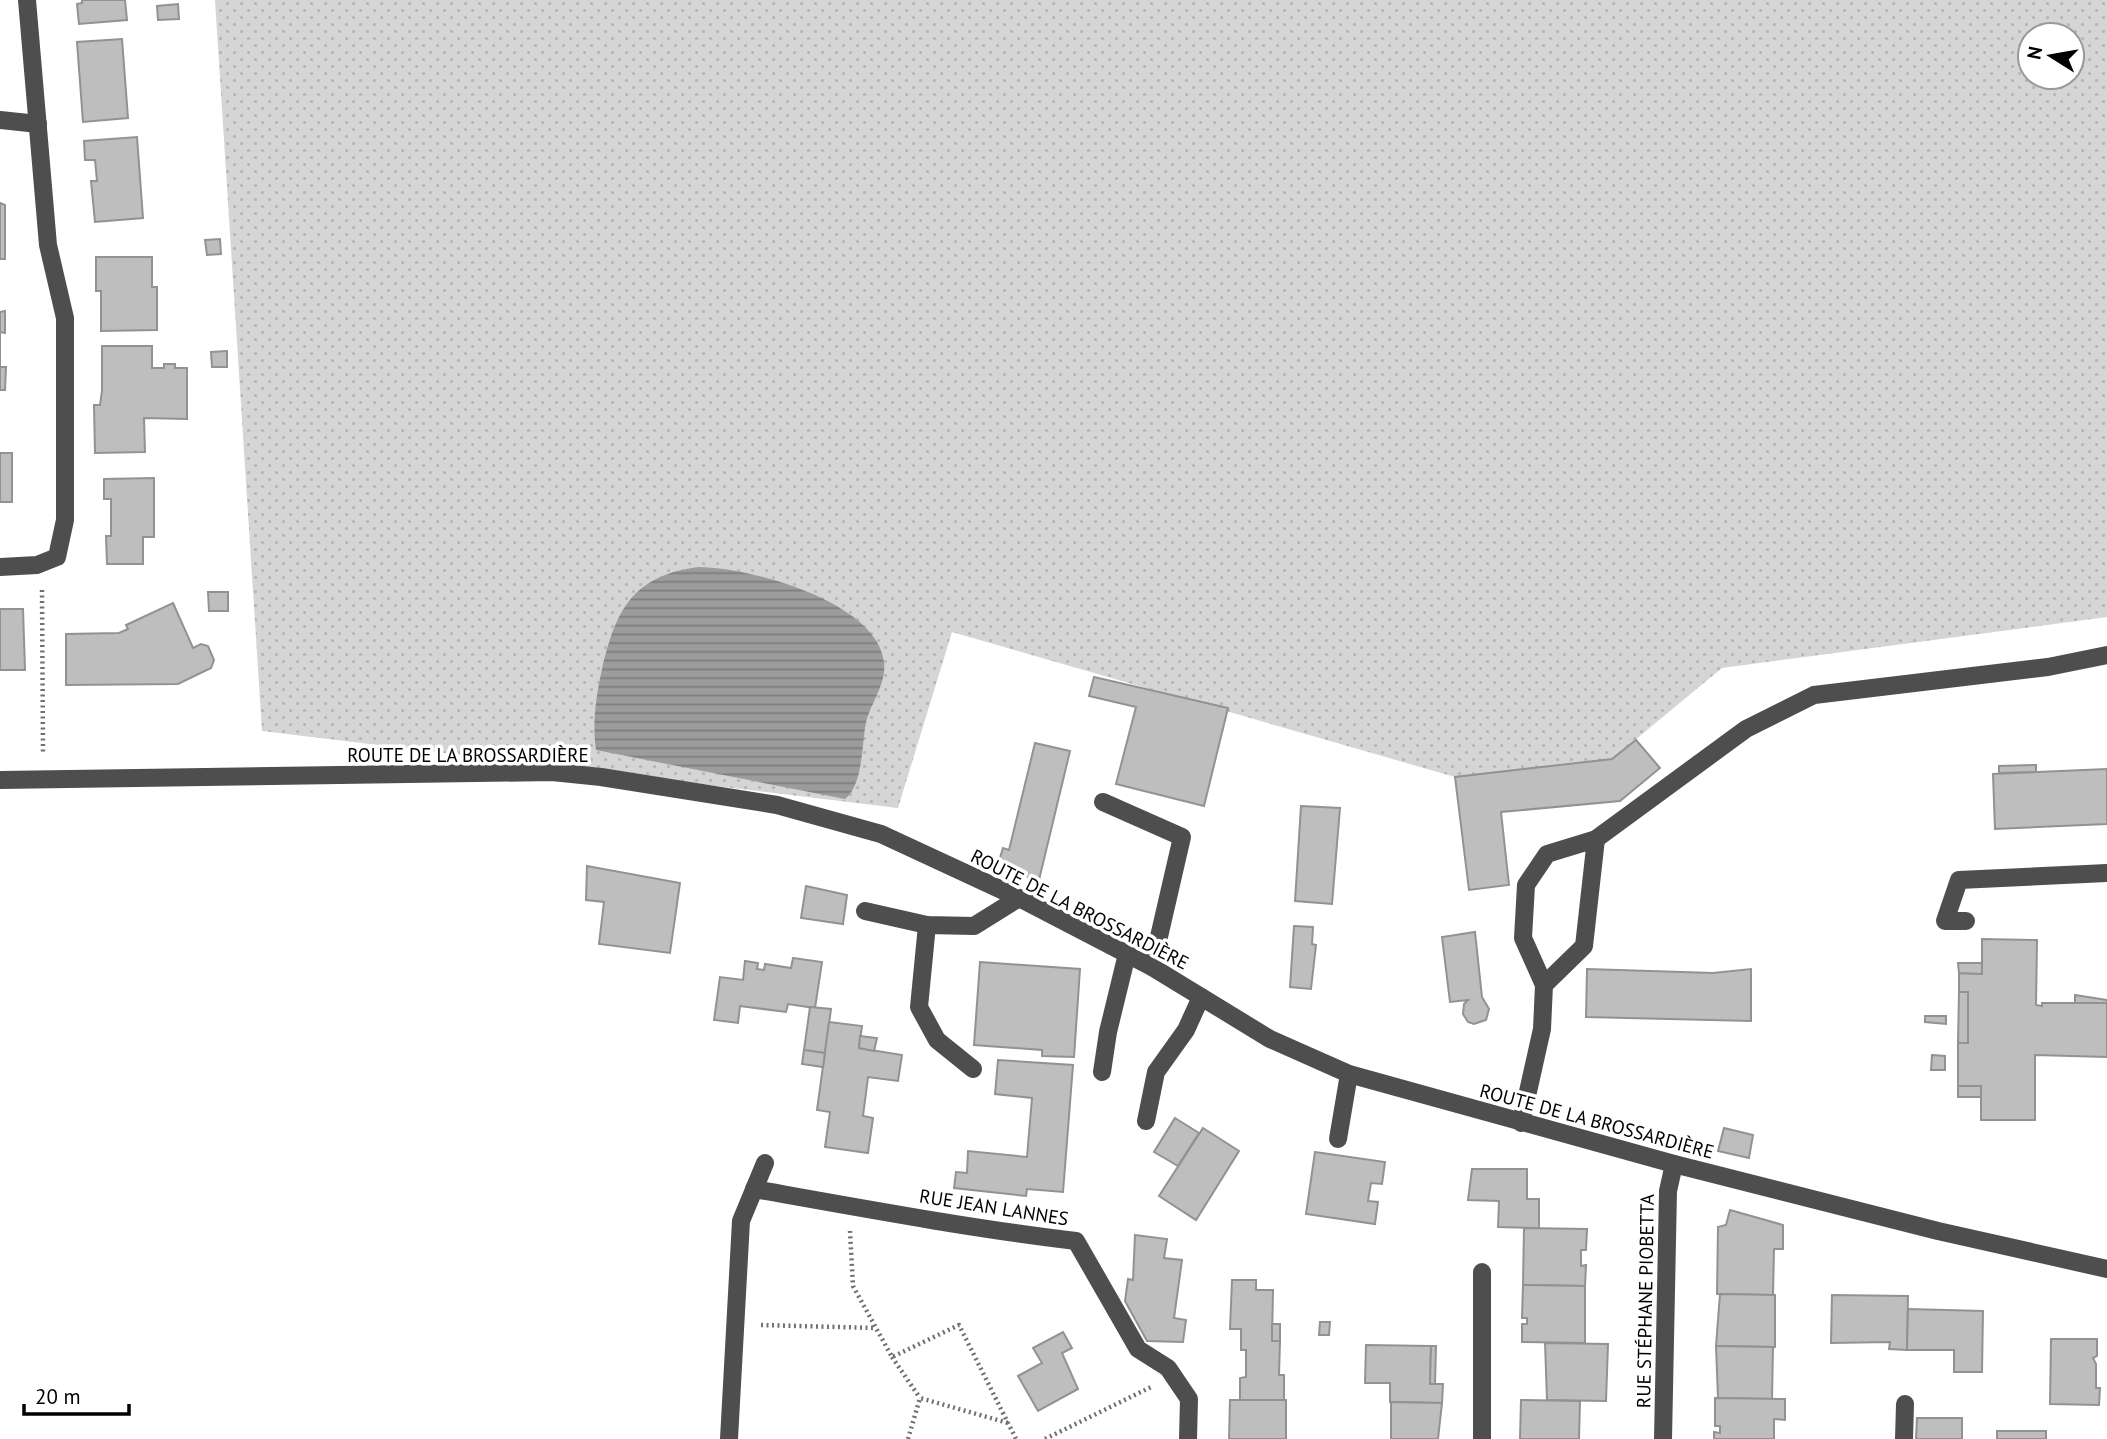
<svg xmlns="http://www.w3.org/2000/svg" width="2107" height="1439" font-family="'PT Sans',sans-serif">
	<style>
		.grass { fill: url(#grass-dots); fill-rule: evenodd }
		.water { fill: url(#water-rules) }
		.building { fill: #bebebe; stroke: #929292; stroke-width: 2 }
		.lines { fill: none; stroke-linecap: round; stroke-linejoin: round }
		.path { stroke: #707070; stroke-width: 4.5; stroke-dasharray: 2 3.5; stroke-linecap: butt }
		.minor { stroke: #4e4e4e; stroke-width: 18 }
		.labels { text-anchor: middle; stroke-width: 7; stroke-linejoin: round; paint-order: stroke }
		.street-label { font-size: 19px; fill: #000; stroke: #fff }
	</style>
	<defs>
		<pattern id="grass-dots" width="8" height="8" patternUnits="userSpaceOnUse" patternTransform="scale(1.75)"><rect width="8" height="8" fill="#d5d5d5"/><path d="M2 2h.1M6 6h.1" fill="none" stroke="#b5b5b5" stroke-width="1.8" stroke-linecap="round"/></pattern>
		<pattern id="water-rules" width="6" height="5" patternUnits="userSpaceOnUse" patternTransform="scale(1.75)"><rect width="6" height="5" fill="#9c9c9c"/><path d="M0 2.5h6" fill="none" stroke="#7d7d7d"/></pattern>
	</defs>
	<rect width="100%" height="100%" fill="#fff"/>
	<path class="grass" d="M215,0h1892v617l-385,51 -110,91 -157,18 -503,-145 -54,176 -636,-77zM2030,35h42v42h-42z"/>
	<path class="water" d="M698,567c50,0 179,34 186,95 3,23 -16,44 -19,66 -3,20 -3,58 -20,71l-249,-49c-4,-28 0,-53 6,-81 14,-59 30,-93 96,-102z"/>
	<g class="building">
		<path d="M82,0h43l2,20 -48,4 -2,-20 5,-1z"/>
		<path d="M178,4l1,15 -21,1 -1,-14z"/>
		<path d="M122,39l6,79 -45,4 -6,-80z"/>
		<path d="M137,137l6,81 -48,4 -4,-41h6l-2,-21h-10l-1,-19z"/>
		<path d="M0,203l5,2v54h-5z"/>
		<path d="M220,239l1,15 -14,1 -2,-15z"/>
		<path d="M96,257h56v30h5v43l-56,1v-40h-5z"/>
		<path d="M5,311v22l-5,-1v35h6l-1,23h-5v-78z"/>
		<path d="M102,346h50v22h12v-4h11v4h12v51l-43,-1 1,34 -50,1 -1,-48h6l2,-14z"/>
		<path d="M227,351v16h-15l-1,-15z"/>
		<rect x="0" y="453" width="12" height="49"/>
		<path d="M154,478v59h-11v27h-36l-1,-28h5v-37h-7v-20z"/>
		<path d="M208,592h20v19h-19z"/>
		<path d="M173,603l20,45 8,-4 7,2 6,14 -3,8 -33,16 -112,1v-51l53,-1 9,-4 -2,-4z"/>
		<path d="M0,609h23l2,61h-25z"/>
		<path d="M1094,677l134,31 -24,98 -88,-22 20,-77 -47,-11z"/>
		<path d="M1636,740l24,28 -40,33 -119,11 8,73 -40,5 -14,-113 157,-18z"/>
		<path d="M1035,743l35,8 -31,129 -30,-9v-4l-11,-3 5,-16 6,2z"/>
		<path d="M2036,765v7l-37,1v-7z"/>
		<path d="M2107,769v55l-112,5 -2,-55z"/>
		<path d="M1301,806l39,2 -8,96 -37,-3z"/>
		<path d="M587,866l93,17 -10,70 -71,-9 5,-42 -18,-2z"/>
		<path d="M806,886l41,9 -4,29 -42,-6z"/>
		<path d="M1294,926l19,1 -1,17 4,1 -5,44 -21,-2z"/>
		<path d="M1475,932l7,65 7,12 -3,11 -12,4 -6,-2 -5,-8 1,-10 4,-4 -18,2 -8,-65z"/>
		<path d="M1982,939l55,1 -1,65 6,1v-3h65v54l-72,-2v65h-54v-34h-23v-43h10v-51h-9v-19l23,1z"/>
		<path d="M793,958l29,4 -7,46 -27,-4 -2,8 -46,-6 -2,17 -24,-3 6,-43 23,3 2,-19 13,2 -1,6 7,1 1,-6 26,4z"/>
		<path d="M980,962l100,7 -6,88 -32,-1v-6l-68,-5z"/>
		<path d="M1958,963h24v11l-23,-1z"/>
		<path d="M1587,969l126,4 38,-4v52l-165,-4z"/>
		<path d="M1959,992h9v51h-10z"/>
		<path d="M2075,995l32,5v3h-32z"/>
		<path d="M810,1007l21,2 -6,44 -21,-3z"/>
		<path d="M1925,1016h21v8l-21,-2z"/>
		<path d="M829,1022l33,4 -3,22 43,7 -4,26 -30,-4 -5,39 10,2 -5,35 -43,-6 5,-35 -13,-2z"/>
		<path d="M860,1036l17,2 -3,13 -15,-3z"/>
		<path d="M804,1050l21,3 -2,14 -21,-3z"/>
		<path d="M1932,1055l13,1v14h-14z"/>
		<path d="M998,1060l75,5 -10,127 -36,-3 -1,7 -72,-8 2,-16 11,1 1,-22 59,6 5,-59 -37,-4z"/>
		<rect x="1958" y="1086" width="23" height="11"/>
		<path d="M1175,1118l24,15 -21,33 -24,-14z"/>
		<path d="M1203,1128l36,23 -43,69 -37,-24z"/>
		<path d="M1724,1128l29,7 -4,23 -31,-7z"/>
		<path d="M1315,1152l70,10 -3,22 -11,-1 -3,18 10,1 -3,22 -69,-10z"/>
		<path d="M1472,1169h55v30h12v29l-41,-1 1,-26 -31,-1z"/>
		<path d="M1730,1210l53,15v24h-9l-1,46 -56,-1 1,-67 8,-2z"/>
		<path d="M1524,1228l63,1 -1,21h-5v16l5,-1 -1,21 -62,-1z"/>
		<path d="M1135,1235l32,4 -3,19 18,2 -8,58 12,2 -3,22 -36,-1 -22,-40 3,-22 5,1z"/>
		<path d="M1232,1280h24v10h17l-1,51h8l-1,34h5v26l-44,-1v-22l6,-1v-27h-5v-21h-11z"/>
		<path d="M1523,1285l62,1v57l-63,-1v-18h5v-6h-5z"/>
		<path d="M1720,1294l55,1v52l-59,-1z"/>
		<path d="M1832,1295l76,1 -1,54 -18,-1 1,-7 -59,1z"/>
		<path d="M1908,1309l75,2 -1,61h-28v-22h-47z"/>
		<path d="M1320,1322h10l-1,13h-10z"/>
		<rect x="1272" y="1324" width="8" height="17"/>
		<path d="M1063,1332l9,16 -10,5 16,36 -40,22 -20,-35 24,-13 -9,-15z"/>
		<path d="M2051,1339h46v17l-4,2 3,6v24h4l-1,17 -49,-1z"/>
		<path d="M1545,1343l63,1 -2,57 -59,-1z"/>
		<path d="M1366,1345l65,1 -1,38h13l-1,19 -52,-1v-19h-25z"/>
		<path d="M1431,1346h5l-1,38h-5z"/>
		<path d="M1716,1346l57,1 -1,52 -54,-1z"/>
		<path d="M1715,1398l70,1v21l-11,-1v20h-60v-7l6,1v-7h-5z"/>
		<path d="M1230,1400h56v39h-57z"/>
		<path d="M1521,1400l59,1 -1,38h-59z"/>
		<path d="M1391,1402l51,1 -4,36h-47z"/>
		<path d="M1917,1418h45v21h-46z"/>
		<rect x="1997" y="1431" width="49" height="8"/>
	</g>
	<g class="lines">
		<g class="path">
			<path d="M42,590l1,163"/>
			<path d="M850,1231l3,55 39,71 67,-32 57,114"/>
			<path d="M761,1325l115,3"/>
			<path d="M892,1357l28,41"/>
			<path d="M908,1439l12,-41 88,25"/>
			<path d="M1045,1439l106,-52"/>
		</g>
		<g class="minor">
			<path d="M0,120l38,4"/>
			<path d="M0,567l37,-2 20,-8 8,-37v-202l-17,-73 -21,-245"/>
			<path d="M0,780l552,-8 49,5 176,28 104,29 138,64 133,69 118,72 79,35 325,90 264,67 169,38"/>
			<path d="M1103,802l79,35 -30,130"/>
			<path d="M1596,839l150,-110 68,-34 234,-28 59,-12"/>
			<path d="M865,911l62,14 47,1 45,-28"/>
			<path d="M1966,921h-21l14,-41 148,-7"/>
			<path d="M927,925l-8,82 18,33 36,29"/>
			<path d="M1102,1072l6,-40 19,-78"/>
			<path d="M1146,1121l10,-49 30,-42 15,-33"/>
			<path d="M1521,1123l21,-94 2,-44 -21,-47 3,-53 21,-31 49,-15 -12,107 -40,39"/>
			<path d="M1338,1139l11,-65"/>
			<path d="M754,1189c107,19 214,39 322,52l62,108 30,19 21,31 -1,40"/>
			<path d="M1482,1272v167"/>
			<path d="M729,1439l12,-218 24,-58"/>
			<path d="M1663,1439l5,-248 6,-27"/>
			<path d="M1904,1439l1,-35"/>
		</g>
	</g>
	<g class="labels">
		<g class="street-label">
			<text x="468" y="762">ROUTE DE LA BROSSARDIÈRE</text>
			<text transform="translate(1080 909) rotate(27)" y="7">ROUTE DE LA BROSSARDIÈRE</text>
			<text transform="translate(1597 1121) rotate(15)" y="7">ROUTE DE LA BROSSARDIÈRE</text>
			<text transform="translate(994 1207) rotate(9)" y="7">RUE JEAN LANNES</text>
			<text transform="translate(1645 1301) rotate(-89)" y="7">RUE STÉPHANE PIOBETTA</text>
		</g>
	</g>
	<g transform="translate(2051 56) rotate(281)"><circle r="33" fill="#ffffff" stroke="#999999" stroke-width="2"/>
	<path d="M0-5L12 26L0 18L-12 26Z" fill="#000000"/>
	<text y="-10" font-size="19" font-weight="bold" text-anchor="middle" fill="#000000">N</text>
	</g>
	<path d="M24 1404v10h105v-10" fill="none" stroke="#000000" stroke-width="3.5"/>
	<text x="35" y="1404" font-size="21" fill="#000000" stroke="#ffffff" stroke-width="5" paint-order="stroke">20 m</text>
</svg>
